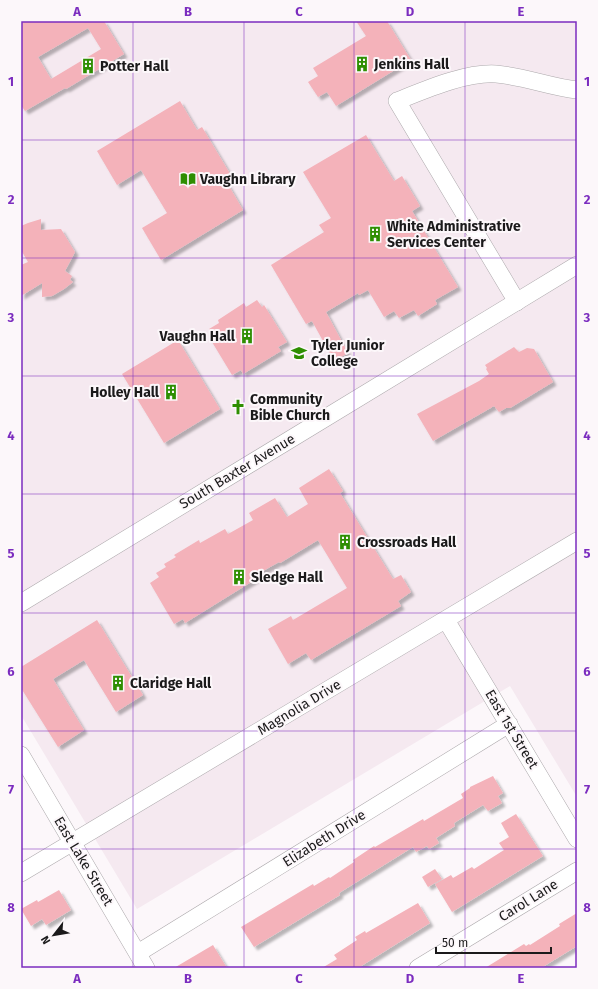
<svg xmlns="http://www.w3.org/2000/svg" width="598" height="989" font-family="'Fira Sans',sans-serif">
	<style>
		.built { fill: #f5e9f0 }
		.building { fill: #f4b2ba; fill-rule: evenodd; filter: url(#shadow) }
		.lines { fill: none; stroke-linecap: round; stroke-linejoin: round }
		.minor-casing { stroke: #ada9ac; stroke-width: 18 }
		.minor { stroke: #fff; stroke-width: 17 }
		.grid { fill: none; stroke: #7b2cbf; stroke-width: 1; stroke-opacity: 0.55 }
		.labels { text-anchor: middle; stroke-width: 4; stroke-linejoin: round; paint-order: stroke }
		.poi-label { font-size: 14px; font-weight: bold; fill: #1b1a1b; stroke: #fcf7fa; text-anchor: start }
		.street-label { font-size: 14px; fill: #1b1a1b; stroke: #fcf7fa }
		.neatline { fill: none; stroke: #7b2cbf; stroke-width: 1.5 }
		.grid-label { font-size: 13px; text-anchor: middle; font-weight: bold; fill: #7b2cbf }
	</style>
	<defs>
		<filter id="shadow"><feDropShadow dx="3.5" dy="3.5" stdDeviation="1" flood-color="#0004"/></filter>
	</defs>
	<rect width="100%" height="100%" fill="#fcf7fa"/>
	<path class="built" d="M21,21h556v776l-67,-111 -373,223 -116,-194z"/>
	<g class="building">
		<path d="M21,21h83l20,33 -58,35 -1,-1 -40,23 -4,-6zM88,28l13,21 -50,30 -13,-22z"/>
		<path d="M356,21h31l24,39 -75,46 -9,-14 -9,5 -10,-15 10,-6 -5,-8 53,-32z"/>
		<path d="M180,101l17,29 5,-3 30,50 -6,4 17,29 -82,50 -19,-32 25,-15 -26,-43 -24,15 -20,-34z"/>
		<path d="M366,135l28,46 8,-5 18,30 -8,5 46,76 -23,13 2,4 -19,12 -4,-6 -15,8 -5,-7 -10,6 -16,-27 -9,5 -1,-2 -32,19 22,41 -14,8 -22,-40 -6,3 -35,-59 53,-33 -5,-7 12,-7 -28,-46z"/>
		<path d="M41,219v11l20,-1 14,23 -10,19 7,5 -2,4 3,2 -9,7 -12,7 -10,1v-14l-21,13v-31l7,-3 -7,-12v-24l7,-3z"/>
		<path d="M257,300l5,7 2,-2 23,37 -9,5 3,4 -38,23 -2,-4 -9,5 -23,-38 4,-2 -4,-6 10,-6 -1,-3 26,-17 2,4z"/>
		<path d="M178,340l42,69 -56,34 -42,-69z"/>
		<path d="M514,347l5,5 8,-4 7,1 19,33 -43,26h-4l-7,4 -5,-6 -61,35 -16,-27 62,-33 10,-7 -3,-5 1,-1 -2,-3z"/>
		<path d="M329,469l14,22 -3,2 53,86 8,-4 10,17 -13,9 3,5 -90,54 -5,-7 -18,11 -20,-35 23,-13 2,4 54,-32 -29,-48 -38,23 -1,-1 -25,14 2,3 -71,44 -2,-4 -9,5 -24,-41 9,-6 -3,-4 10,-6 -2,-3 12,-7 -2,-2 25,-15 1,3 25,-14 3,5 25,-14 -4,-7 26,-15 12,19 21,-13 -9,-16z"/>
		<path d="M97,620l46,75 -27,17 -32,-52 -31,19 31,51 -26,17 -37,-59v-21z"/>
		<path d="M493,776l10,17 -5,3 4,7 -14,8 -5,-6 -29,18 1,3 -19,12 3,5 -10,6 -2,-3 -11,6 -3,-5 -74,46 1,2 -86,52 -13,-20 72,-43 1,2 15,-9 1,1 24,-16 -1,-2 21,-14 1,1 48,-28 1,2 39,-23 -2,-4 9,-6v-1z"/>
		<path d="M516,814l27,42 -91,56 -17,-28 16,-9 2,3 19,-11 2,2 30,-19 -5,-7 10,-6 -8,-14z"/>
		<path d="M435,869l7,10 -14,8 -6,-10z"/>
		<path d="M59,890l12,20 -25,15 -4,-6 -11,7 -10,-17 16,-9 1,2z"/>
		<path d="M418,903l12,20 -72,45h-36l15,-9 -3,-4 23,-15 -2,-3 10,-6 1,2z"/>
		<path d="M577,913v33l-36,22h-56l39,-24 2,2 3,-2 1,1 30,-19 -1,-2z"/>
		<path d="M213,945l14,23h-53z"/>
	</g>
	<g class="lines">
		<defs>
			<g id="minor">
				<path d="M517,302l-120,-201c28,-11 69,-29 99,-27 27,2 54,13 81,16"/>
				<path d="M21,603l556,-338"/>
				<path d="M446,620l131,219"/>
				<path d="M21,755l125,213"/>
				<path d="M21,873l556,-332"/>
				<path d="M138,953l371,-229"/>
				<path d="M418,968l159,-97"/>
			</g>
		</defs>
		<use href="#minor" class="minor-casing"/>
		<use href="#minor" class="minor"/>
	</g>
	<path class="grid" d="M133,21v947M244,21v947M354,21v947M465,21v947M21,140h556M21,258h556M21,376h556M21,494h556M21,613h556M21,731h556M21,849h556"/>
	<defs>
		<symbol id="building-bare" viewBox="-9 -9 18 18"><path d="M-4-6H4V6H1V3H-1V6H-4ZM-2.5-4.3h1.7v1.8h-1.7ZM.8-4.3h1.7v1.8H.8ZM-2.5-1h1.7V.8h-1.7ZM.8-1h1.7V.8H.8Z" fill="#2e8e01" stroke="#fcf7fa" stroke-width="2.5" paint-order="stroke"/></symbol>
		<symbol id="library-bare" viewBox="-9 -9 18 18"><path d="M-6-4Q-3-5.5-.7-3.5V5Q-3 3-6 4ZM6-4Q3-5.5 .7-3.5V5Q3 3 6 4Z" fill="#2e8e01" stroke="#fcf7fa" stroke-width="2.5" paint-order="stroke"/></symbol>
		<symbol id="university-bare" viewBox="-9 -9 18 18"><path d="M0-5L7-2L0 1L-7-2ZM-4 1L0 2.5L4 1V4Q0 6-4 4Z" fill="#2e8e01" stroke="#fcf7fa" stroke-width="2.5" paint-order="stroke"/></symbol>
		<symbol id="church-bare" viewBox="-9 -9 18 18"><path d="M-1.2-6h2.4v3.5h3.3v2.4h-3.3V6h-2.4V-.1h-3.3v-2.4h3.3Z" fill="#2e8e01" stroke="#fcf7fa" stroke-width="2.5" paint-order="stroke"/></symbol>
	</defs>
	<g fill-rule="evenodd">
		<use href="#building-bare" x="351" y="53" width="22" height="22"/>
		<use href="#building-bare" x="77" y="55" width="22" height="22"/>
		<use href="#library-bare" x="177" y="168" width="22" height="22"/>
		<use href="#building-bare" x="364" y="223" width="22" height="22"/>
		<use href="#building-bare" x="236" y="325" width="22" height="22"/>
		<use href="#university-bare" x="288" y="342" width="22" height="22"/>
		<use href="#building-bare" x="160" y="381" width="22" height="22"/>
		<use href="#church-bare" x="227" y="396" width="22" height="22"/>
		<use href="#building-bare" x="334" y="531" width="22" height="22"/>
		<use href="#building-bare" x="228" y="566" width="22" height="22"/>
		<use href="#building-bare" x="107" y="672" width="22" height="22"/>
	</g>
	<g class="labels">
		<g class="poi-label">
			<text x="374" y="69">Jenkins Hall</text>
			<text x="100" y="71">Potter Hall</text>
			<text x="200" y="184">Vaughn Library</text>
			<text x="387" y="231">White Administrative<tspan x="387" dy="16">Services Center</tspan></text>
			<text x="235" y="341" text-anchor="end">Vaughn Hall</text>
			<text x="311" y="350">Tyler Junior<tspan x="311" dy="16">College</tspan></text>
			<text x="159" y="397" text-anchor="end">Holley Hall</text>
			<text x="250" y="404">Community<tspan x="250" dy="16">Bible Church</tspan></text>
			<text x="357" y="547">Crossroads Hall</text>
			<text x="251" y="582">Sledge Hall</text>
			<text x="130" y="688">Claridge Hall</text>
		</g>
		<g class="street-label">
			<text transform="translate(237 471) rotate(-31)" y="5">South Baxter Avenue</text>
			<text transform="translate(299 707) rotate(-31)" y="5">Magnolia Drive</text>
			<text transform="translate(512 729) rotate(59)" y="5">East 1st Street</text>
			<text transform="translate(324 838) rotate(-32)" y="5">Elizabeth Drive</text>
			<text transform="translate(84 861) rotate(59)" y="5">East Lake Street</text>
			<text transform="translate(528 900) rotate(-32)" y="5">Carol Lane</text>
		</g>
	</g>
	<rect width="598" height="989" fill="none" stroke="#fcf7fa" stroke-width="44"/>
	<g transform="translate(54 935) rotate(239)" stroke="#fcf7fa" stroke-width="3" paint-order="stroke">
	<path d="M0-3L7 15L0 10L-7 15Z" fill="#1b1a1b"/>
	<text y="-6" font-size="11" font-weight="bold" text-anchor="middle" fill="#1b1a1b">N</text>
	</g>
	<path d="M436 947v6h115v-6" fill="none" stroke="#1b1a1b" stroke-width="2"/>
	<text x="442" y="947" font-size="12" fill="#1b1a1b" stroke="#fcf7fa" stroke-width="3" paint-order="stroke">50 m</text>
	<rect x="22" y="22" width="554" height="945" class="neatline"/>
	<g class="grid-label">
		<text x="77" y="16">A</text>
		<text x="188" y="16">B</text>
		<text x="299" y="16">C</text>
		<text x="410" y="16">D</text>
		<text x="521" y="16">E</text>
		<text x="11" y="86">1</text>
		<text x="587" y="86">1</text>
		<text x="11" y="204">2</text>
		<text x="587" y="204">2</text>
		<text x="11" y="322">3</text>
		<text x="587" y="322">3</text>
		<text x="11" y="440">4</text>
		<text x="587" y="440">4</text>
		<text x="11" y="558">5</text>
		<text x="587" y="558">5</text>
		<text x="11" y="676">6</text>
		<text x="587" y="676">6</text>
		<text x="11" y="794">7</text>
		<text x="587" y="794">7</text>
		<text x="11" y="912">8</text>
		<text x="587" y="912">8</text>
		<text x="77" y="983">A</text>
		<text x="188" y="983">B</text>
		<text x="299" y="983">C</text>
		<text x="410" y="983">D</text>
		<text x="521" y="983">E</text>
	</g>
</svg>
